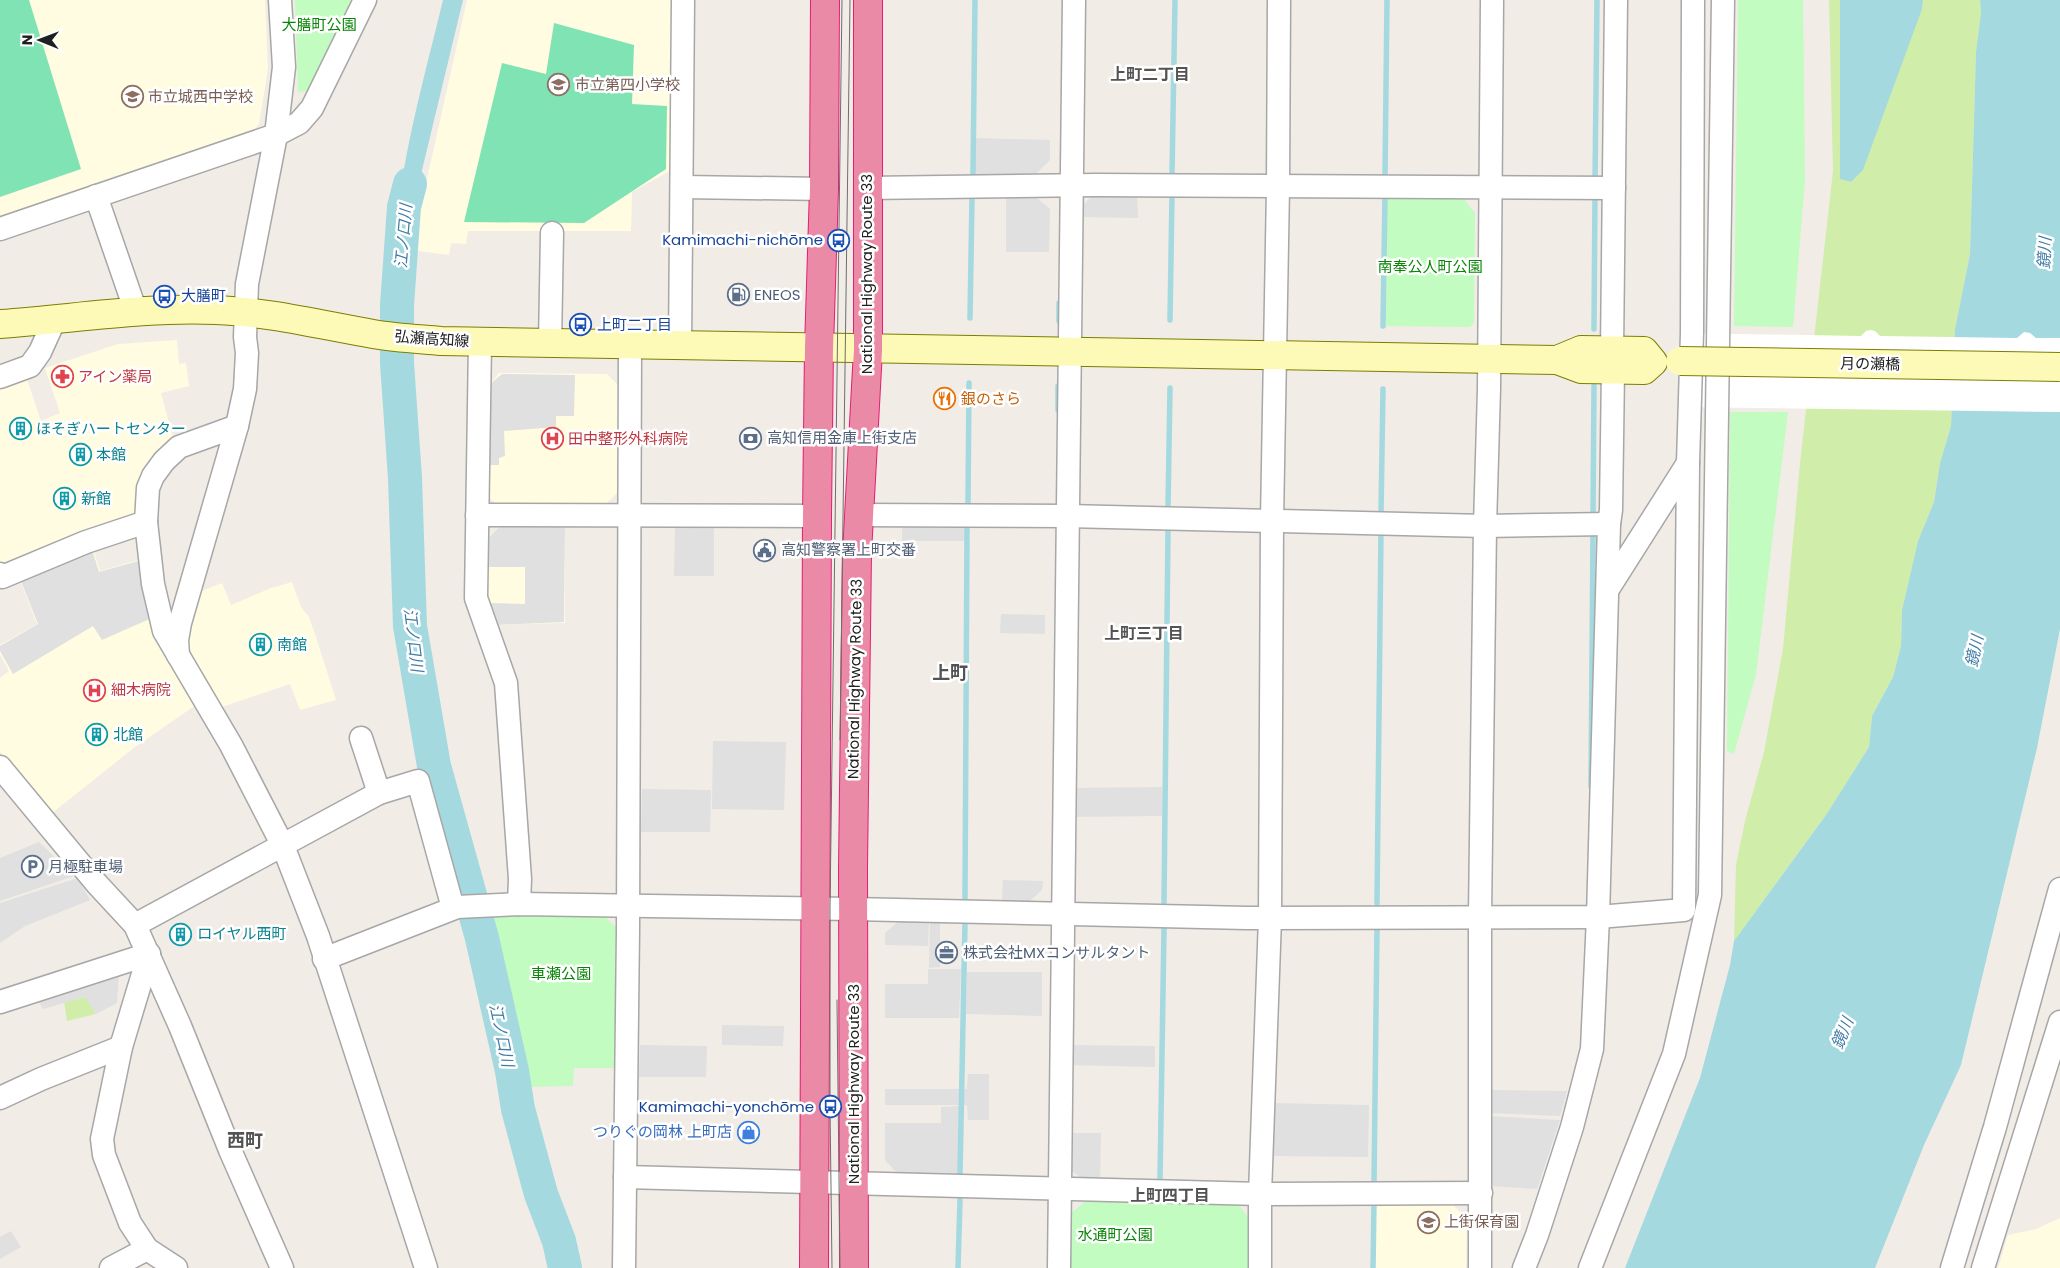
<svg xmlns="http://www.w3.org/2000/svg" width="2060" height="1268" font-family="Poppins,'Noto Sans JP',sans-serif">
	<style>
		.education { fill: #fffce1 }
		.grass { fill: #d1edaa }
		.park { fill: #c2fcc1 }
		.pitch { fill: #80e3b4 }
		.parking { fill: #e0e0e0 }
		.water { fill: #a4d9e0 }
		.pier { fill: #fff }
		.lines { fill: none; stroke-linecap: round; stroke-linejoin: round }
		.stream { stroke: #a4d9e0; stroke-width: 5.5 }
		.river { stroke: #a4d9e0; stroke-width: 34 }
		.street-casing { stroke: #a7a7a7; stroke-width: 25 }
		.secondary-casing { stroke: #7c7e00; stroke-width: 30 }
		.highway-casing { stroke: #e41e75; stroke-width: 30 }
		.street { stroke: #fff; stroke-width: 22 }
		.secondary { stroke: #fdfab8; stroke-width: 28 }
		.highway { stroke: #eb8aa6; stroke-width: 28 }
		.tram { stroke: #6e6e6e; stroke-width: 1 }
		.secondary-bridge-casing { stroke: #7c7e00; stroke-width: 30; stroke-linecap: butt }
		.secondary-bridge { stroke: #fdfab8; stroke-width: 28 }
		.labels { text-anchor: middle; stroke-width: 5; stroke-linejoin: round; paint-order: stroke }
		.park-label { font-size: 15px; fill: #088506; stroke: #fff }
		.education-label { font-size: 15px; fill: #785e54; stroke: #fff; text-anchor: start }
		.transit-label { font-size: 15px; fill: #164399; stroke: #fff; text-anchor: end }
		.street-label { font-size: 15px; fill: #202020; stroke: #fff }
		.service-label { font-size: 15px; fill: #4e5e75; stroke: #fff; text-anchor: start }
		.health-label { font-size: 15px; fill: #be3a42; stroke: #fff; text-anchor: start }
		.food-label { font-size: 15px; fill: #c56008; stroke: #fff; text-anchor: start }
		.culture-label { font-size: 15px; fill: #0d838f; stroke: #fff; text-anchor: start }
		.shop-label { font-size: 15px; fill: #366cbe; stroke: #fff; text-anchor: end }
		.neighbourhood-label { font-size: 16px; font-weight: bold; fill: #535353; stroke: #fff }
		.water-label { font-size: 16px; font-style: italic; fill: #427ca5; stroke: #fff }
		.quarter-label { font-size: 18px; font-weight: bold; fill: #535353; stroke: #fff }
	</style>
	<rect width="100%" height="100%" fill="#f1ece6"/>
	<g class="education">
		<path d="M0,0h265l3,69 -9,55 -13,15 -246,84z"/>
		<path d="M467,0h204l-1,171 -38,21 -1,39h-163l-2,13 -15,-1 -2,12 -38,-5z"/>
		<path d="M177,340l2,24 7,-1 3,23 -28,7 14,52 -34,71 -139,53 -2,-4v-180l26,-9 15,45 19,-8 -15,-45 73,-24z"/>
		<path d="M499,373l108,1 14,14 -2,103 -17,17h-101l-17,-15 5,-108z"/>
		<path d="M565,524v99l-71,2 -11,-30v-54l18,-16z"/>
		<path d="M92,545l8,26 45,-13 54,145 -64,44 -84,67 -51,-62v-74l9,-7 -9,-17v-9l37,-21 -19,-49z"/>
		<path d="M292,582l9,25 8,10 7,20 20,63 -36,10 -10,-26 -74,25 -30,-58 8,-57 28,-11 9,22 40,-17z"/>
		<path d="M1375,1202l76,1 16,16 -1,49h-92z"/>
		<path d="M2060,1218v50h-62l10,-33 28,-6z"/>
	</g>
	<g class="grass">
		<path d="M1829,0h11v179l11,3 71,-173 1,-9h57l1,13 -5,39 -6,202 -15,75 -4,97 -11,37 -6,39 -16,39 -16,69 -1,36 -8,31 -21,39 -3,31 -43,68 -92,126 2,-76 9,-44 19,-69 19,-103 17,-186 33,-292z"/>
		<path d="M86,997l10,17 -29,7 -3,-20z"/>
	</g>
	<g class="park">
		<path d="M295,0h62l-48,91 -11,1z"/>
		<path d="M1738,0h65l2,180 -12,147 -59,-1z"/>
		<path d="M1387,195l74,1 14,17 -1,109 -4,5 -84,-1z"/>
		<path d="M1730,412h58l-32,262 -22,80 -7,-3z"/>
		<path d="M485,911h21v6l98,-1 16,15 -3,137h-43l-1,18 -53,1 -21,-126z"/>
		<path d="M1087,1200l149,2 14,17 -1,49h-180l1,-54z"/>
	</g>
	<g class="pitch">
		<path d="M0,0h29l52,169 -81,28z"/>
		<path d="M554,23l80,22 -2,59 35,2 -1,63 -82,54 -120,-1 38,-159 44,11z"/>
	</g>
	<g class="parking">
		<path d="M974,138l76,2v20l-14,14 -62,1z"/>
		<path d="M1095,193l42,1 1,24 -57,-1v-10z"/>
		<path d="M1006,197h30l14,12 -1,43h-43z"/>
		<path d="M502,374l73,1 -1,41h-18v11l-52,4 1,25 -6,2v7h-12l2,-80z"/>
		<path d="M501,525h64l-1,97 -69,3 -8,-22 38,1v-37h-41v-25z"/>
		<path d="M675,526l39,1v49h-40z"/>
		<path d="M902,527l63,1v13h-63z"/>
		<path d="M91,546l8,26 46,-13 9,58 -52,23 -9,-14 -80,48 -13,-23v-5l38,-22 -19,-48z"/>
		<path d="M1001,614l44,1v19l-45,-1z"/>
		<path d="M713,741l73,1 -2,68 -72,-1z"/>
		<path d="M1162,787v29l-95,1v-29z"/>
		<path d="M642,789l69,1 -1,42h-69z"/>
		<path d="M39,842l35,34 -74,25v-43z"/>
		<path d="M78,878l12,22 -65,26 -25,17v-40z"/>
		<path d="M1003,880l40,1 -1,9 -12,11h-28z"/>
		<path d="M899,921h30l-1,25 -43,-1v-12z"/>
		<path d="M930,921l10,1v45l-11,1z"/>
		<path d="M928,969h33l-2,49h-74v-34h43z"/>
		<path d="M119,971l-2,32 -21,11 -11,-17 -42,12 -8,-14z"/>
		<path d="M967,972h75v44l-76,-2z"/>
		<path d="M722,1025l62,1 -1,20 -61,-1z"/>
		<path d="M640,1045l67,1 -1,31h-67z"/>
		<path d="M1067,1045l88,1v21l-88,-2z"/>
		<path d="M968,1074h21v46h-21l-1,-15h-82v-16h82z"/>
		<path d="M1488,1090l79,1 -7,25 -73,-3z"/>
		<path d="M1272,1103l97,2 -1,52 -96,-1z"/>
		<path d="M960,1106l-1,68 -60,1 -14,-15v-37h56v-16z"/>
		<path d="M1488,1116l72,4 -23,69 -49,-3z"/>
		<path d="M1066,1133h35l-1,48 -16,-1 -20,-15z"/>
		<path d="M11,1231l10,16 -21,12v-22z"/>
	</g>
	<g class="water">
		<path d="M443,0h20l-47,195 -7,38 -13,-5c7,-77 29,-153 47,-228z"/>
		<path d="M1840,0h83l-1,9 -59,161 -12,12 -11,-3z"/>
		<path d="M1980,0h80v629l-23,119 -76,317 -37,80 -49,123h-250l75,-190 30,-113 4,-24 92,-126 43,-68 3,-31 21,-39 8,-31 1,-36 16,-69 16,-39 6,-39 11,-37 4,-97 15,-75 6,-202 5,-39z"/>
	</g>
	<path class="pier" d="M1870,330l5,1 5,5 137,2 7,-6 6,1 6,5h24v74l-382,-5 2,-74 181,3 5,-5z"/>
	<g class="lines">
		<g class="stream">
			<path d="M973,173l2,-173"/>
			<path d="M1172,175l3,-175"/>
			<path d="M1385,175l2,-175"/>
			<path d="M1595,183l2,-183"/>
			<path d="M970,318l2,-120"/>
			<path d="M1170,320l2,-125"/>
			<path d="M1059,321v-18"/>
			<path d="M1383,326l2,-131"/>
			<path d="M1594,329l1,-136"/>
			<path d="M1058,410v-24"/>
			<path d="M968,503l1,-120"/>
			<path d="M1168,508l2,-120"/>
			<path d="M1381,513l2,-124"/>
			<path d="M1593,519l1,-133"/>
			<path d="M1591,786l2,-255"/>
			<path d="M965,898l2,-369"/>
			<path d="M1164,902l4,-372"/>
			<path d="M1377,903l4,-374"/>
			<path d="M960,1174l5,-251"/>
			<path d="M1160,1179l4,-250"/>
			<path d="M1374,1183l3,-254"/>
			<path d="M958,1268l2,-68"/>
			<path d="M1373,1268l1,-66"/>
		</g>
		<path class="river" d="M410,184l-6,23 -7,98v58l8,115 5,148 24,140 48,172 30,133 6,38 23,85 18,47 6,27"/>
		<defs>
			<g id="street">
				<path d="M683,187l141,2"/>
				<path d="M867,188l229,-3 518,3"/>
				<path d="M96,196l40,116"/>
				<path d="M0,229l276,-94 23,-12 13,-15 53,-108"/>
				<path d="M480,342l-4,256 30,85 14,196 -1,25"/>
				<path d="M550,344l2,-111"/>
				<path d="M680,346l3,-346"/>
				<path d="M1612,350l4,-350"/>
				<path d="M0,377l30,-11 10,-14 14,-31"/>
				<path d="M237,426l-58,21 -15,14 -11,15 -5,12 -2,34 7,62 11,47 67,114 52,101 35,90 108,332"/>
				<path d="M477,515l340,1"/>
				<path d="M859,515l208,1 418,10 124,-2"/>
				<path d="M0,574l2,3 84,-35 60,-20"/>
				<path d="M1608,589l80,-126"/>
				<path d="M178,655l-1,-15 3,-17 57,-197 8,-37 2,-36 -2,-16 2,-53 29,-149 8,-68 -4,-67"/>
				<path d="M361,738l18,55"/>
				<path d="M0,767l97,117 38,41 45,101 50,124 52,118"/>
				<path d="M135,925l244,-132 39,-12 35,127"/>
				<path d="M149,954l-28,93 -19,92 2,16 26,68 17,26 29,19"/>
				<path d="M324,959l133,-52 62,-3 334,5 394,9 351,-1 86,-7 4,-447 4,-130 1,-333"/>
				<path d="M0,1002l149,-48"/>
				<path d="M0,1098l41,-19 80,-32"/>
				<path d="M625,1177l635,17 221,-1"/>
				<path d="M111,1268l36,-19"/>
				<path d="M624,1268l4,-338 2,-584"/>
				<path d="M1059,1268l15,-1268"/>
				<path d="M1260,1268v-74l10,-276 2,-397 6,-334 1,-187"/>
				<path d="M1480,1268v-352l5,-390 4,-137 3,-389"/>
				<path d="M1524,1268l13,-33 35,-108 20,-78 6,-132 11,-393 2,-14 2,-140"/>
				<path d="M1590,1268l84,-214 36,-159 13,-895"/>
				<path d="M1952,1268l43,-141 65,-238"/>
				<path d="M1983,1268l77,-246"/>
			</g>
			<path id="secondary" d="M0,324c72,-5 143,-17 216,-14 53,2 105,15 157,24 23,4 46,5 68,7l1116,19 24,9 63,1 9,-8 -9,-11 -63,-1 -24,10"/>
			<g id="highway">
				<path d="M814,1268l3,-752 2,-168 5,-159 1,-189"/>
				<path d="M854,1268l-1,-400 4,-315 11,-203v-350"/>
			</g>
		</defs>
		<use href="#street" class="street-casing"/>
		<use href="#secondary" class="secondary-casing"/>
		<use href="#highway" class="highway-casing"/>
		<use href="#street" class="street"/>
		<use href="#secondary" class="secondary"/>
		<use href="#highway" class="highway"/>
		<g class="tram">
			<path d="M840,740l10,-740"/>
			<path d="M837,1000l3,268"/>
			<path d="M832,1268l-2,-161v-199l12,-908"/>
		</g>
		<defs>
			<path id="secondary-bridge" d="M1680,361l380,6"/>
		</defs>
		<use href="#secondary-bridge" class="secondary-bridge-casing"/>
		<use href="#secondary-bridge" class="secondary-bridge"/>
	</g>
	<defs>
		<symbol id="school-ring" viewBox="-11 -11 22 22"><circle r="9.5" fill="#fff" stroke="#8d6e63" stroke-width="1.5"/><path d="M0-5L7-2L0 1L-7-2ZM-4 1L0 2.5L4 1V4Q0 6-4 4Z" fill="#8d6e63"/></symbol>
		<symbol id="bus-ring" viewBox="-11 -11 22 22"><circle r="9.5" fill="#fff" stroke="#1a4fb4" stroke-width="1.5"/><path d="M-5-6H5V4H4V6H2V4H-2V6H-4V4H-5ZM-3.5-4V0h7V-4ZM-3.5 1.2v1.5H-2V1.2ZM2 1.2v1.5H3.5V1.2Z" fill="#1a4fb4"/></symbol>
		<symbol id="fuel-ring" viewBox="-11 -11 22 22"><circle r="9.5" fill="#fff" stroke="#5c6f8a" stroke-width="1.5"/><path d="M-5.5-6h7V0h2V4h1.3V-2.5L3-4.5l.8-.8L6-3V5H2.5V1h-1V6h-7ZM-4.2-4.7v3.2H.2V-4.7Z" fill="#5c6f8a"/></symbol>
		<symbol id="pharmacy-ring" viewBox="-11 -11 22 22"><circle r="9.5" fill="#fff" stroke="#e0444e" stroke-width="1.5"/><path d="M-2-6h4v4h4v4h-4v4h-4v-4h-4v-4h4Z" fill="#e0444e"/></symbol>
		<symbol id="restaurant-ring" viewBox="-11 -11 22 22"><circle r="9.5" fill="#fff" stroke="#e8710a" stroke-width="1.5"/><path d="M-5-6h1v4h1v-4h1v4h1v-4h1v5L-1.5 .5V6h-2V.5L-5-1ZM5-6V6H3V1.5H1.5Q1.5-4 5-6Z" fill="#e8710a"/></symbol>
		<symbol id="building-ring" viewBox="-11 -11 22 22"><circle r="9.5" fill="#fff" stroke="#0f9aa8" stroke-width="1.5"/><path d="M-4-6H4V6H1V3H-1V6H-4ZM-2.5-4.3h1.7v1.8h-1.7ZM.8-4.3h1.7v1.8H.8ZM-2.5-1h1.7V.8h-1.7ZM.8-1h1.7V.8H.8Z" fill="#0f9aa8"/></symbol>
		<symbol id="bank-ring" viewBox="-11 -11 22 22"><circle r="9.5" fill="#fff" stroke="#5c6f8a" stroke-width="1.5"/><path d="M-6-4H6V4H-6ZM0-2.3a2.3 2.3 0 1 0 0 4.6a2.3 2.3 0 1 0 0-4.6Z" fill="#5c6f8a"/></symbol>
		<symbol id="hospital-ring" viewBox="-11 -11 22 22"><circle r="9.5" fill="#fff" stroke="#e0444e" stroke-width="1.5"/><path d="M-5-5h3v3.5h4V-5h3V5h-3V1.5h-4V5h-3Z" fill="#e0444e"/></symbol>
		<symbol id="civic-ring" viewBox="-11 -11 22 22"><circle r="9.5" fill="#fff" stroke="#5c6f8a" stroke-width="1.5"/><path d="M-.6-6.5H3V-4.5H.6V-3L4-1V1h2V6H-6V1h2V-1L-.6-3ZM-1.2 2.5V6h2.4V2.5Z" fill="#5c6f8a"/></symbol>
		<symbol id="parking-ring" viewBox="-11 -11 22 22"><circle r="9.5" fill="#fff" stroke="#5c6f8a" stroke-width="1.5"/><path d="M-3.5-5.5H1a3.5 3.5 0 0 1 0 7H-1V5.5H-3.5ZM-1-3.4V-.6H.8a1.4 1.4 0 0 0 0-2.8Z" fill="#5c6f8a"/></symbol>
		<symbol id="office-ring" viewBox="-11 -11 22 22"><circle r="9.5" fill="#fff" stroke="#5c6f8a" stroke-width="1.5"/><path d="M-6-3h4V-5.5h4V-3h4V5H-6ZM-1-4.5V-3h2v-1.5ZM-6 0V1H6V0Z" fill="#5c6f8a"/></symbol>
		<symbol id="shop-ring" viewBox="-11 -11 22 22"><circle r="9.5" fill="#fff" stroke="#3f7fe0" stroke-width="1.5"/><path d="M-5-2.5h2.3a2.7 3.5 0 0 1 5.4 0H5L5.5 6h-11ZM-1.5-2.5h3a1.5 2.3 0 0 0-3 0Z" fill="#3f7fe0"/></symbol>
	</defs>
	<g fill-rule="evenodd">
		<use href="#school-ring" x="546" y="72" width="25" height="25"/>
		<use href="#school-ring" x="120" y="84" width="25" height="25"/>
		<use href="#bus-ring" x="826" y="228" width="25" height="25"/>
		<use href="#fuel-ring" x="726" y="282" width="25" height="25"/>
		<use href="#bus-ring" x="152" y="284" width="25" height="25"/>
		<use href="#bus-ring" x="568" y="312" width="25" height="25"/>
		<use href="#pharmacy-ring" x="50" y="364" width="25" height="25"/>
		<use href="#restaurant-ring" x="932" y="386" width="25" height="25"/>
		<use href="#building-ring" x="8" y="416" width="25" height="25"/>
		<use href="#bank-ring" x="738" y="426" width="25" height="25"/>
		<use href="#hospital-ring" x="540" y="426" width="25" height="25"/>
		<use href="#building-ring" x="68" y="442" width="25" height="25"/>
		<use href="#building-ring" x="52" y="486" width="25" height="25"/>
		<use href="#civic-ring" x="752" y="538" width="25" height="25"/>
		<use href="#building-ring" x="248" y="632" width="25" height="25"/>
		<use href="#hospital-ring" x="82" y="678" width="25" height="25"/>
		<use href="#building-ring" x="84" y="722" width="25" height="25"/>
		<use href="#parking-ring" x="20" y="854" width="25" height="25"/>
		<use href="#building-ring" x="168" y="922" width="25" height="25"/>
		<use href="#office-ring" x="934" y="940" width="25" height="25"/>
		<use href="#bus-ring" x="818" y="1094" width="25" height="25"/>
		<use href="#shop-ring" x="736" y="1120" width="25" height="25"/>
		<use href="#school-ring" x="1416" y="1210" width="25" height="25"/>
	</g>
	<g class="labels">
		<g class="park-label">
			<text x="319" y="30">大膳町公園</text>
			<text x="1430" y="272">南奉公人町公園</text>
			<text x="561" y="979">車瀬公園</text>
			<text x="1115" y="1240">水通町公園</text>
		</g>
		<g class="education-label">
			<text x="575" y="90">市立第四小学校</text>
			<text x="148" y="102">市立城西中学校</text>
			<text x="1444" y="1227">上街保育園</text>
		</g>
		<g class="transit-label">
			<text x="823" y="245">Kamimachi-nichōme</text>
			<text x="181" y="301" text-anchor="start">大膳町</text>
			<text x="597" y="330" text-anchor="start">上町二丁目</text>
			<text x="814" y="1112">Kamimachi-yonchōme</text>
		</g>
		<g class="street-label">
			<text transform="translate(867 274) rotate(-90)" y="5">National Highway Route 33</text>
			<text transform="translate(432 339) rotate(4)" y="5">弘瀬高知線</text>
			<text transform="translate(1870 364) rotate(1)" y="5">月の瀬橋</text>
			<text transform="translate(855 679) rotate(-89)" y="5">National Highway Route 33</text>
			<text transform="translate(854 1084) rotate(-90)" y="5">National Highway Route 33</text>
		</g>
		<g class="service-label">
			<text x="754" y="300">ENEOS</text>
			<text x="767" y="443">高知信用金庫上街支店</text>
			<text x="781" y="555">高知警察署上町交番</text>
			<text x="48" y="872">月極駐車場</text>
			<text x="963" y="958">株式会社MXコンサルタント</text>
		</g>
		<g class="health-label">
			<text x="78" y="382">アイン薬局</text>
			<text x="568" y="444">田中整形外科病院</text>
			<text x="111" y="695">細木病院</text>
		</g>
		<g class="food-label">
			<text x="961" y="404">銀のさら</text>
		</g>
		<g class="culture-label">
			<text x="36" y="434">ほそぎハートセンター</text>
			<text x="96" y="460">本館</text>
			<text x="81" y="504">新館</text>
			<text x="277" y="650">南館</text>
			<text x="113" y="740">北館</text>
			<text x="197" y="939">ロイヤル西町</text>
		</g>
		<g class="shop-label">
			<text x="732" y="1137">つりぐの岡林 上町店</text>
		</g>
		<g class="neighbourhood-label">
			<text x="1150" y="80">上町二丁目</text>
			<text x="1144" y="639">上町三丁目</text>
			<text x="1170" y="1201">上町四丁目</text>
		</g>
		<g class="water-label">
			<text transform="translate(403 236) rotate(-85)" y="6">江ノ口川</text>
			<text transform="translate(2044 253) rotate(-87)" y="6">鏡川</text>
			<text transform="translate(414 640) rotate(83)" y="6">江ノ口川</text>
			<text transform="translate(1974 651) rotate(-79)" y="6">鏡川</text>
			<text transform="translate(1842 1033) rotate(-68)" y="6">鏡川</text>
			<text transform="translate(502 1035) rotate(78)" y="6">江ノ口川</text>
		</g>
		<g class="quarter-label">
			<text x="950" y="679">上町</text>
			<text x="245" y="1147">西町</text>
		</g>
	</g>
	<g transform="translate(40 40) rotate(271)" stroke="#ffffff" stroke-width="4" paint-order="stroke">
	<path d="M0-4L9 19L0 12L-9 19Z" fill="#202020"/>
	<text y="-8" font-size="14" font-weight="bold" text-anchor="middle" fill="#202020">N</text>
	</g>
</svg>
